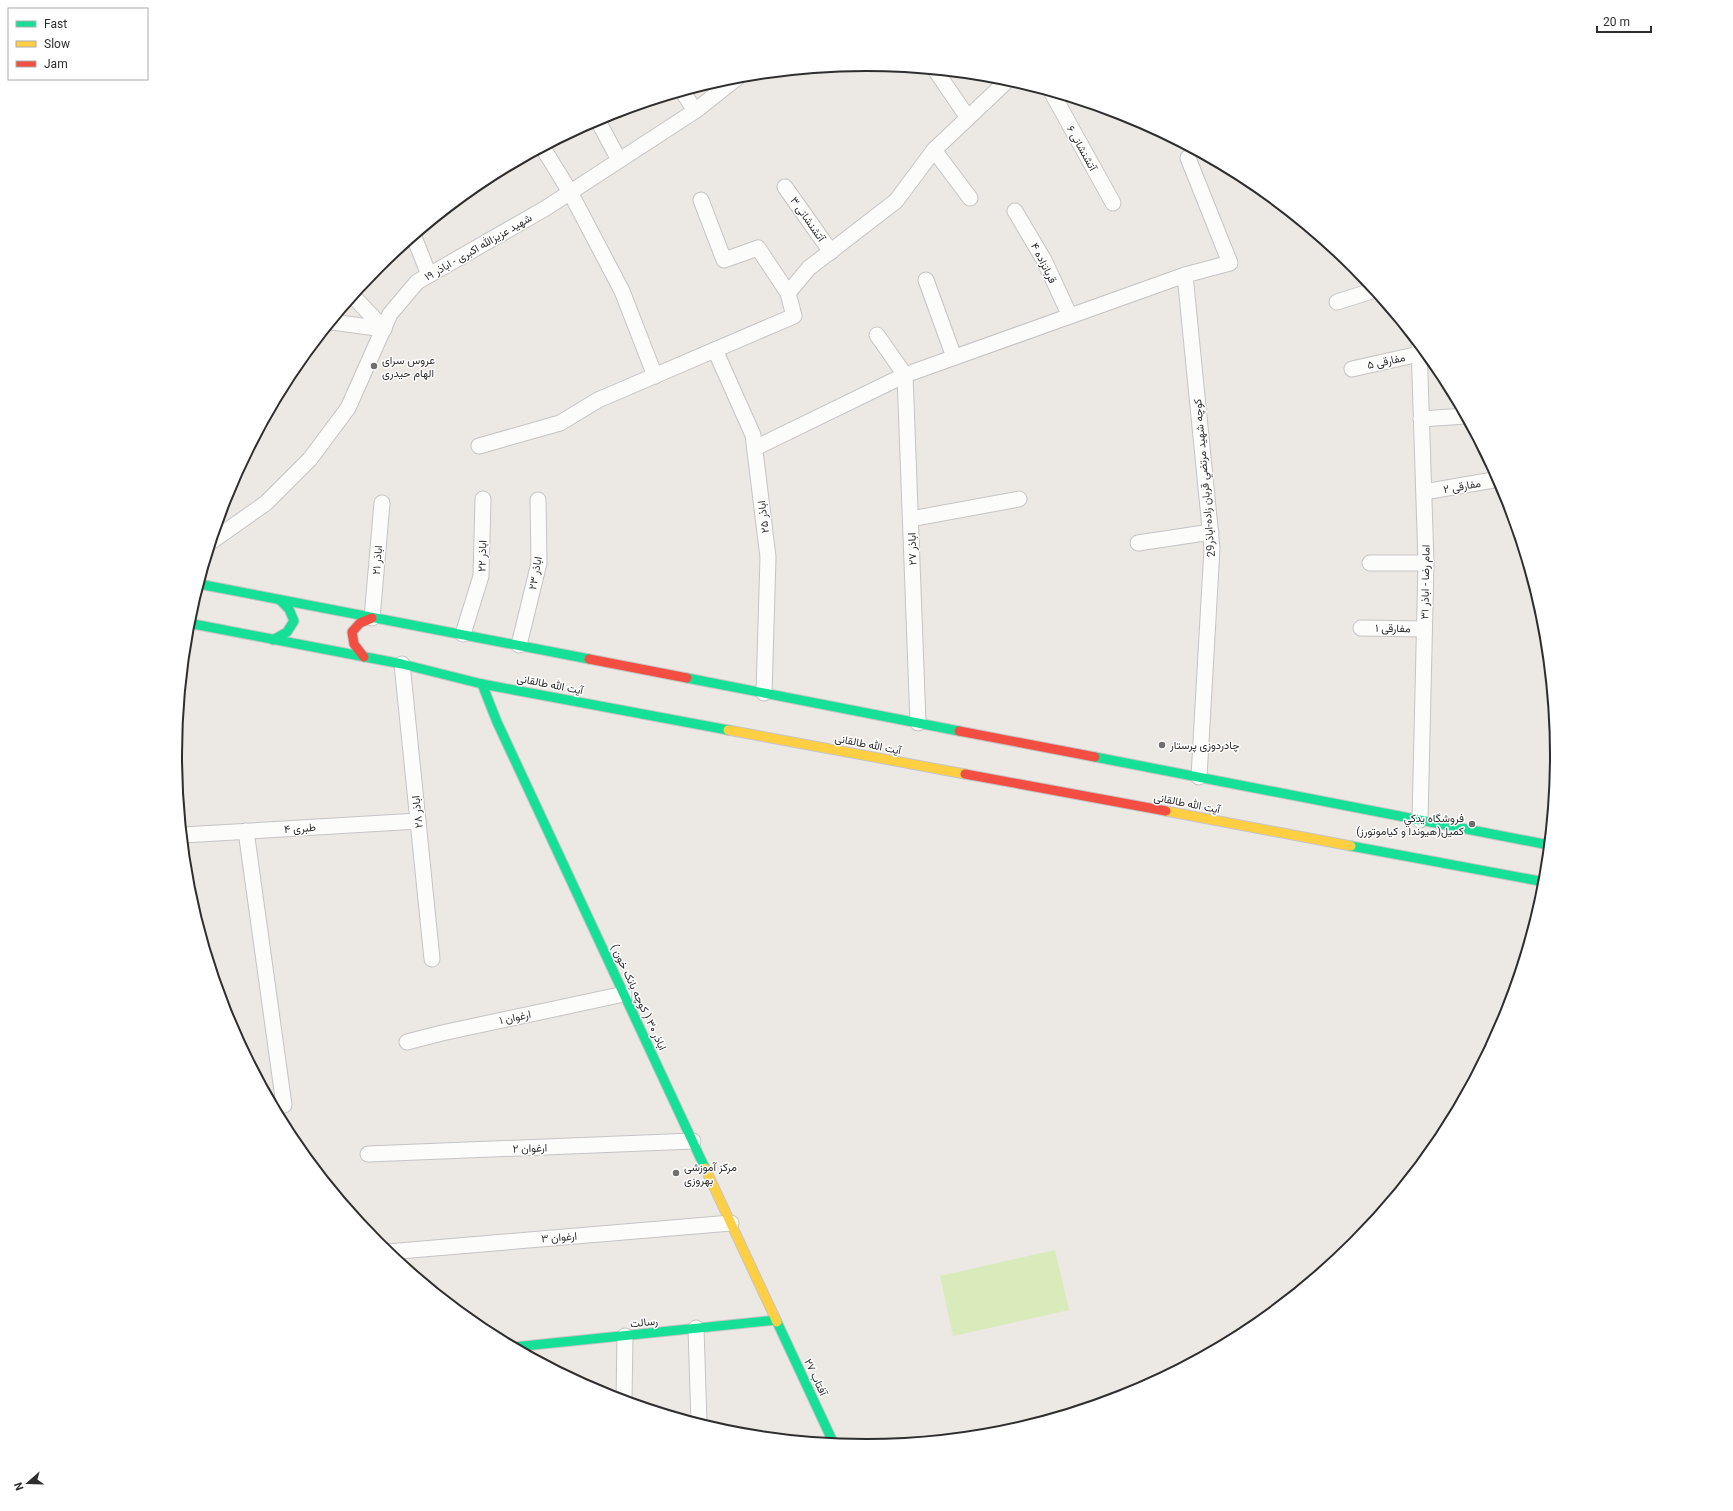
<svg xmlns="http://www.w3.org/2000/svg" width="1733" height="1511" font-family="Roboto,Vazirmatn,sans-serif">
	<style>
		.pitch { fill: #d9eabb }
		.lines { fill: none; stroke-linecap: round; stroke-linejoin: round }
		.street-casing { stroke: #c5c4c5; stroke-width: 17 }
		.fast-casing { stroke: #c5c4c5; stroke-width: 11 }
		.slow-casing { stroke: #c5c4c5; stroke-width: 11 }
		.jam-casing { stroke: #c5c4c5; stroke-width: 11 }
		.street { stroke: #fcfcfb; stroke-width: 15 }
		.fast { stroke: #16e098; stroke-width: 9 }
		.slow { stroke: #ffcf43; stroke-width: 9 }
		.jam { stroke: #f24e42; stroke-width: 9 }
		.poi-dot { fill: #706f6e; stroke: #fff; stroke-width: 1.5 }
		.labels { text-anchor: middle; stroke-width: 3; stroke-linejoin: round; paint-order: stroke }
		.street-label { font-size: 11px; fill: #2e2e2e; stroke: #fff }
		.poi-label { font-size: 11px; fill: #2e2e2e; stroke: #fff; text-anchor: start }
		.rim { fill: none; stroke: #2e2e2e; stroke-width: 2 }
	</style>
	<rect width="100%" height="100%" fill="#ece8e4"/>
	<path class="pitch" d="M1055,1250l14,60 -116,26 -13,-60z"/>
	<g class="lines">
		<defs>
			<g id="street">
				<path d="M936,71l32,47"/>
				<path d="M683,92l12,19"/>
				<path d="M1052,93l61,110"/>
				<path d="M597,119l22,41"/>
				<path d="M543,148l27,44 52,99 33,85"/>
				<path d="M934,150l36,48"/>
				<path d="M785,187l46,65"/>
				<path d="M701,200l23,60 34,-12 30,45"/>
				<path d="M1015,211l29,49 26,56"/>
				<path d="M414,237l15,38"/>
				<path d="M1185,275l27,273 -13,229"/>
				<path d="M926,280l28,77"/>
				<path d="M353,296l31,33"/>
				<path d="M1337,302l38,-12"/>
				<path d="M332,322l52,7"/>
				<path d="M877,335l28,40 13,348"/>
				<path d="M1419,344l7,219 -6,257"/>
				<path d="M715,350l38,85 15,122 -4,136"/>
				<path d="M1352,369l67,-15"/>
				<path d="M1421,419l44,-3"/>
				<path d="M479,446l81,-23 38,-23 196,-84 -6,-23 21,-25 87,-67 38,-51 75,-71"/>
				<path d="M755,448l150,-73 280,-100 45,-12 -42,-105"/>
				<path d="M1424,492l75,-13"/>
				<path d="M911,519l108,-20"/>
				<path d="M212,541l54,-38 44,-44 38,-51 42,-94 27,-32 129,-74 149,-97 43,-34"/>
				<path d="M1138,543l73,-11"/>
				<path d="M1370,563h56"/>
				<path d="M372,618l10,-115"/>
				<path d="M1361,628l63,1"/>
				<path d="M463,634l18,-58 2,-77"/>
				<path d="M519,645l20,-82 -1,-63"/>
				<path d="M402,664l30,295"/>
				<path d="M246,831l38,274"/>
				<path d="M183,835l235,-14"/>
				<path d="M407,1042l35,-9 182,-39"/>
				<path d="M368,1154l325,-13"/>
				<path d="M387,1252l344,-29"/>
				<path d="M696,1328l3,96"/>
				<path d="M624,1401l1,-65"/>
			</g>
			<g id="fast">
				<path d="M199,584l390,75"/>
				<path d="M188,623l214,41 80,20 246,46"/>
				<path d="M273,640l14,-8 7,-11 -5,-12 -9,-9"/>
				<path d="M687,678l272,53"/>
				<path d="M482,684l15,38 208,446"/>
				<path d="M1095,757l454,88"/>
				<path d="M1351,846l194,36"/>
				<path d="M777,1322l57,122"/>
				<path d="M514,1347l262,-27"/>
			</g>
			<g id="slow">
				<path d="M728,730l237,44"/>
				<path d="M1166,811l185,35"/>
				<path d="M705,1168l72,154"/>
			</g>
			<g id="jam">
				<path d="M364,657l-10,-13 -2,-12 8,-9 12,-5"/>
				<path d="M589,659l98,19"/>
				<path d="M959,731l136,26"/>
				<path d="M965,774l201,37"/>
			</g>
		</defs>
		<use href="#street" class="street-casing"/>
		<use href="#fast" class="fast-casing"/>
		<use href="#slow" class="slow-casing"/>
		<use href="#jam" class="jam-casing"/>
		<use href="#street" class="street"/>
		<use href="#fast" class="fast"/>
		<use href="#slow" class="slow"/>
		<use href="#jam" class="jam"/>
	</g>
	<g class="poi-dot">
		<circle cx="374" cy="366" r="4"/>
		<circle cx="1162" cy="745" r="4"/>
		<circle cx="1472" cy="824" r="4"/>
		<circle cx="676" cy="1173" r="4"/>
	</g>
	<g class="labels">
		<g class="street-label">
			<text transform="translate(1082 148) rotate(61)" y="4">آتشنشانی ۶</text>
			<text transform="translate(808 219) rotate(55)" y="4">آتشنشانی ۳</text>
			<text transform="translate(478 247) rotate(-30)" y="4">شهید عزیزالله اکبری - اباذر ۱۹</text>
			<text transform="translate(1044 263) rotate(63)" y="4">قربانزاده ۴</text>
			<text transform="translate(1386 361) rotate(-12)" y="4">مفارقی ۵</text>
			<text transform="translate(1204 478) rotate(-95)" y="4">كوچه شهيد مرتضي قربان زاده-اباذر29</text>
			<text transform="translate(1462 486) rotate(-10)" y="4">مفارقی ۲</text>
			<text transform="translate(763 517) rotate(-97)" y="4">اباذر ۲۵</text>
			<text transform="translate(912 549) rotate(-92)" y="4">اباذر ۲۷</text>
			<text transform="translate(482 556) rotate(-88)" y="4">اباذر ۲۲</text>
			<text transform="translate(377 560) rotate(-85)" y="4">اباذر ۲۱</text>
			<text transform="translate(535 573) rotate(-80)" y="4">اباذر ۲۳</text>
			<text transform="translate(1425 582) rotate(-89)" y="4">امام رضا - اباذر ۳۱</text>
			<text transform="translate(1393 628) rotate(1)" y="4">مفارقی ۱</text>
			<text transform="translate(550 684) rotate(11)" y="4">آیت الله طالقانی</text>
			<text transform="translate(868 744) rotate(11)" y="4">آیت الله طالقانی</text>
			<text transform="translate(1187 803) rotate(11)" y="4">آیت الله طالقانی</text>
			<text transform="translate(417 812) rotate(-96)" y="4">اباذر ۲۸</text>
			<text transform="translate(300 828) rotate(-4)" y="4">طبری ۴</text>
			<text transform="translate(639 997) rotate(65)" y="4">اباذر ۳۰ ( کوچه بانک خون )</text>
			<text transform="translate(515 1017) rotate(-12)" y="4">ارغوان ۱</text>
			<text transform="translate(530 1148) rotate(-2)" y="4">ارغوان ۲</text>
			<text transform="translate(559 1237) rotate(-5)" y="4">ارغوان ۳</text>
			<text transform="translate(644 1322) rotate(-6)" y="4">رسالت</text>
			<text transform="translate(816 1377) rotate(65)" y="4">آفتاب ۲۷</text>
		</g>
		<g class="poi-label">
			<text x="382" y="364">عروس سرای<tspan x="382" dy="13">الهام حیدری</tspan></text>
			<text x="1170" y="749">چادردوزی پرستار</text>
			<text x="1464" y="822" text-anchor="end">فروشگاه يدكي<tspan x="1464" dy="13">كميل(هیوندا و کیاموتورز)</tspan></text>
			<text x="684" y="1171">مرکز آموزشی<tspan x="684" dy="13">بهروزی</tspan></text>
		</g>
	</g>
	<path d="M0 0H1733V1511H0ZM182 755a684 684 0 1 1 1368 0a684 684 0 1 1-1368 0Z" fill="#fff" fill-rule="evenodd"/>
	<path class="rim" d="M182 755a684 684 0 1 1 1368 0a684 684 0 1 1-1368 0Z"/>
	<rect x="8" y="8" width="140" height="72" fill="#ffffff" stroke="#ababab"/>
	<rect x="16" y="21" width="20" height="6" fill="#16e098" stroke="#ababab"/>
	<text x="44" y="28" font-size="12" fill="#2e2e2e">Fast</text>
	<rect x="16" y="41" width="20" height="6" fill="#ffcf43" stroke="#ababab"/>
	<text x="44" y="48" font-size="12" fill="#2e2e2e">Slow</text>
	<rect x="16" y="61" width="20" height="6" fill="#f24e42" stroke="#ababab"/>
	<text x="44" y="68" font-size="12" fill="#2e2e2e">Jam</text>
	<g transform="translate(28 1483) rotate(250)" stroke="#ffffff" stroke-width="3" paint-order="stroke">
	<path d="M0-3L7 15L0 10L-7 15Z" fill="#2e2e2e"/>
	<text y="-6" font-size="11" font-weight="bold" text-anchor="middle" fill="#2e2e2e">N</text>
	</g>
	<path d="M1597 26v6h54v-6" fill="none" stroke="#2e2e2e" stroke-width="2"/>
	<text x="1603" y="26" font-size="12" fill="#2e2e2e" stroke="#ffffff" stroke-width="3" paint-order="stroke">20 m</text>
</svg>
